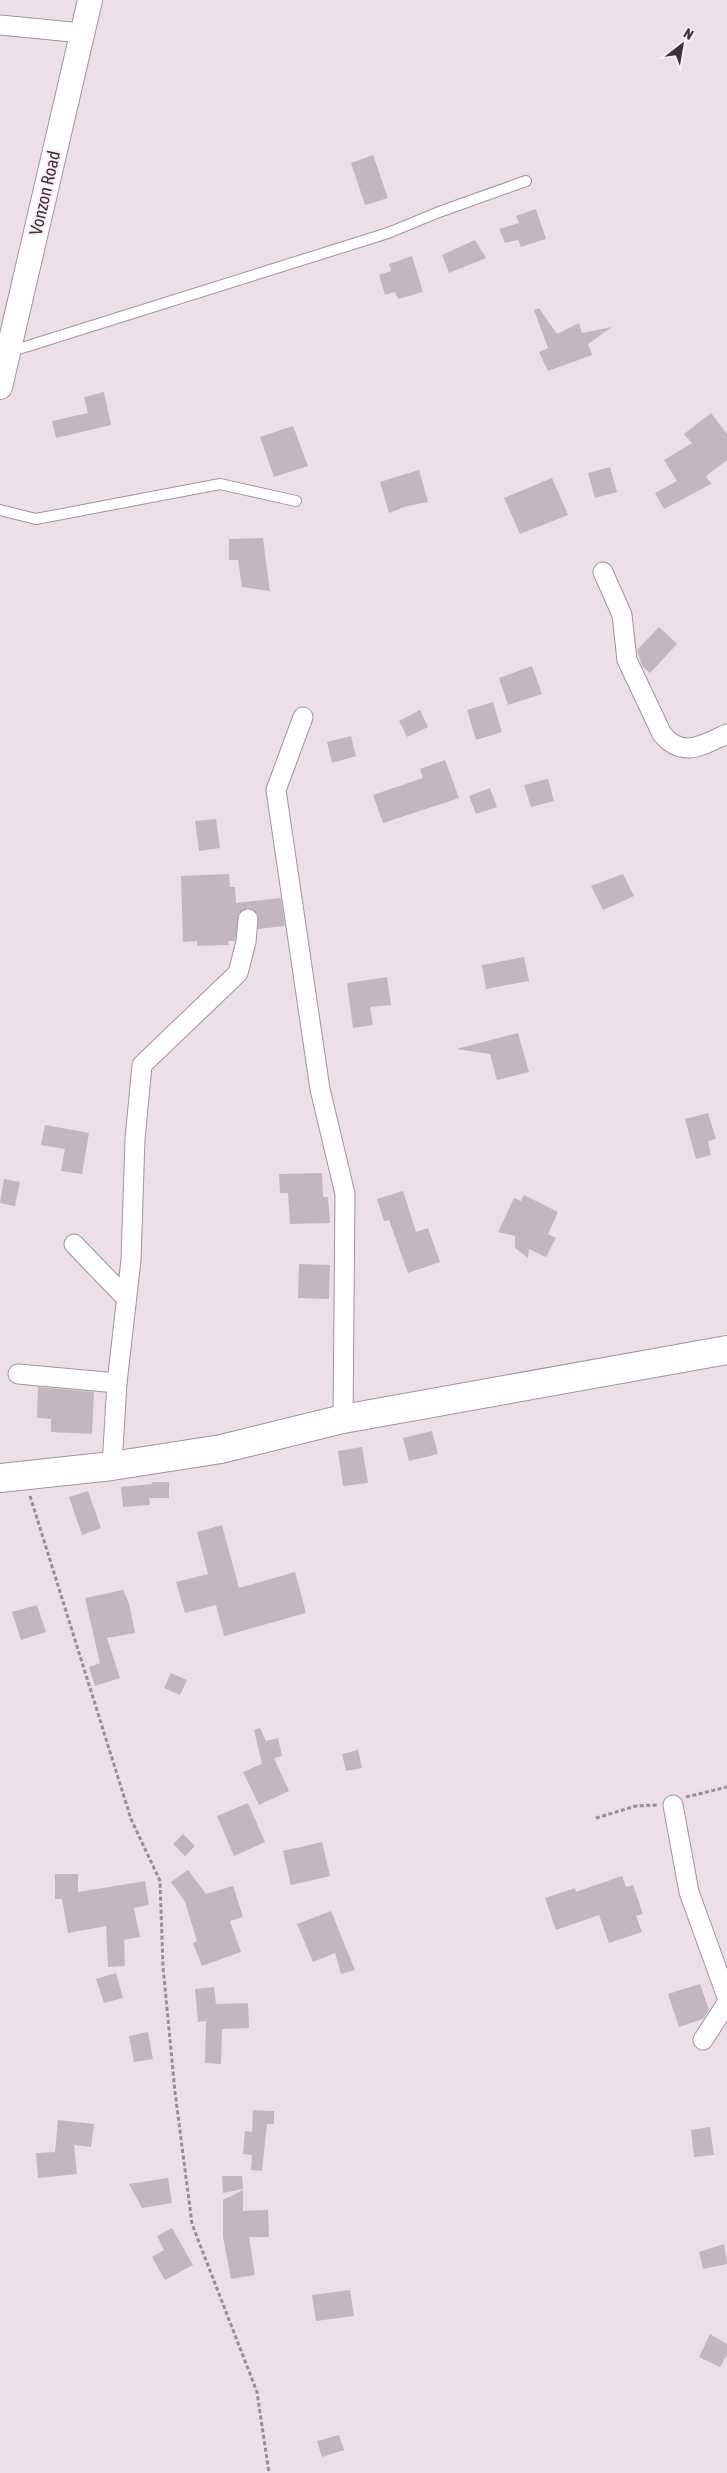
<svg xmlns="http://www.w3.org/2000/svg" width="727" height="2473" font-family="'Asap Condensed',sans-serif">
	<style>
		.building { fill: #c4b6bf }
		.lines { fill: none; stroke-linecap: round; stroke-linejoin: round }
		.service-casing { stroke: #a1949d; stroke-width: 12 }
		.minor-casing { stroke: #a1949d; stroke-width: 21 }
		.tertiary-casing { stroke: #a1949d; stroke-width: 26 }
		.primary-casing { stroke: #a1949d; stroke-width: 30 }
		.path { stroke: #988e94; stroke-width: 3; stroke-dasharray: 4 2.5; stroke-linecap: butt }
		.service { stroke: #fff; stroke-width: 10 }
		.minor { stroke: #fff; stroke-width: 19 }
		.tertiary { stroke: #fff; stroke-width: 24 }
		.primary { stroke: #fff; stroke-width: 28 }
		.labels { text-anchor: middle; stroke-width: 4; stroke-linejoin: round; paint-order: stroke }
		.street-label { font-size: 18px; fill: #383336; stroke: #fbecf6 }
	</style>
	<rect width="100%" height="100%" fill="#eddfe8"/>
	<g class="building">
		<path d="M373,155l15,43 -23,7 -14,-42z"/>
		<path d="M536,209l10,30 -25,8 -3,-7 -13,3 -6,-14 20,-6 -3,-7z"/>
		<path d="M475,240l11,18 -37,15 -7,-18z"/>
		<path d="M412,256l11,36 -25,7 -3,-7 -10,3 -6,-20 12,-4 -2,-7z"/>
		<path d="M539,308l18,26 22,-11 3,10 30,-6 -24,17 4,11 -44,16 -9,-19 9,-4 -14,-38z"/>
		<path d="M104,392l7,33 -55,13 -4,-17 36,-8 -4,-16z"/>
		<path d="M711,413l16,21v26l-21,16 5,8 -47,25 -9,-16 22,-12 -13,-21 28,-17 -8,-9z"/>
		<path d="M293,426l15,40 -34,11 -14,-40z"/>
		<path d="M610,467l7,25 -22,6 -7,-25z"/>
		<path d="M419,470l9,32 -21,4 -18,7 -9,-31z"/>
		<path d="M552,478l16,37 -48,19 -16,-36z"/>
		<path d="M263,538l3,24 4,29 -28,-4 -4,-27h-9v-21z"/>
		<path d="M659,627l18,17 -27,29 -8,-7 -5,-16z"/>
		<path d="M532,666l10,28 -34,11 -9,-27z"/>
		<path d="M493,702l9,30 -26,8 -9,-30z"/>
		<path d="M420,710l8,17 -21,10 -8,-16z"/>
		<path d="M351,736l5,20 -24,7 -5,-21z"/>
		<path d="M445,760l14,38 -76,25 -10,-28 50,-17 -3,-9z"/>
		<path d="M548,779l6,22 -23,6 -7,-22z"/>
		<path d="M490,788l7,19 -21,7 -7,-18z"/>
		<path d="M216,819l4,29 -21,3 -4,-30z"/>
		<path d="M229,874l1,13h5l1,16 45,-5 4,28 -27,3v-15l-10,-6 -9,5 -4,28h-7l1,4 -32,1v-5l-14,1 -2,-66z"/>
		<path d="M623,874l11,22 -31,14 -12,-24z"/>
		<path d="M524,957l5,24 -43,8 -4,-24z"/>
		<path d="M387,977l4,28 -21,2 3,18 -20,3 -6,-45z"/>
		<path d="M518,1033l11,39 -32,8 -7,-26 -34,-5z"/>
		<path d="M708,1113l8,26 -8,2 3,14 -15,4 -11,-40z"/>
		<path d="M45,1125l44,8 -7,41 -21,-3 4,-22 -24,-4z"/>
		<path d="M322,1173l1,24h5l2,26 -40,1 -2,-31h-8l-1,-19z"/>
		<path d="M4,1179l16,3 -5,24 -15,-3z"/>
		<path d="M403,1191l13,41 12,-4 12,34 -32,11 -19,-53 -5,1 -7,-22z"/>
		<path d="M524,1195l34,17 -10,22 8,4 -10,19 -17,-8 -1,9 -13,-10v-12l-17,-4 16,-34 7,3z"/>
		<path d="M299,1264l31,1 -1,34 -31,-1z"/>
		<path d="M38,1387l56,5 -2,42 -41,-2v-13l-14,-1z"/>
		<path d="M432,1431l6,23 -29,7 -6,-23z"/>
		<path d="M362,1447l6,36 -25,3 -5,-35z"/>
		<path d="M152,1482h17v16h-20l1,7 -27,2 -2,-20 31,-3z"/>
		<path d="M88,1491l13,37 -19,7 -13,-38z"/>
		<path d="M222,1525l17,63 56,-16 11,41 -82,23 -8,-31 -31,8 -9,-31 32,-8 -11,-42z"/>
		<path d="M123,1590l6,13 6,30 -28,5 13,40 -25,8 -6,-19 11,-4 -15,-65z"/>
		<path d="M37,1605l9,27 -25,8 -9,-28z"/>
		<path d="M171,1673l16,7 -7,15 -16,-7z"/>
		<path d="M260,1728l6,13 12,-3 4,18 -8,2 15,33 -30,14 -16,-33 19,-8 -8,-34z"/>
		<path d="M358,1750l4,18 -16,3 -4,-17z"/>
		<path d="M248,1803l17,39 -31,14 -17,-40z"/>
		<path d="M183,1834l12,12 -10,10 -12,-12z"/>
		<path d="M322,1842l8,34 -39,9 -8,-34z"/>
		<path d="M188,1870l18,24 27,-8 10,31 -13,4 11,31 -39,14 -9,-23 4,-2 -12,-39 -14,-20z"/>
		<path d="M55,1874h23v18l67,-11 4,24 -15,3 6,29 -16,3 1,26 -17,1 -2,-41 -38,7 -6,-34h-7z"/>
		<path d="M622,1876l4,11 7,-2 10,29 -7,2 6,16 -33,11 -10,-28 -43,15 -11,-32 30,-10 1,4z"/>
		<path d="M331,1911l24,59 -14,4 -6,-21 -22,9 -16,-38z"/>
		<path d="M116,1973l7,25 -19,5 -8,-24z"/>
		<path d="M700,1984l9,26 -6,9 -24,8 -11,-33z"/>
		<path d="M214,1987l2,17 32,-1 1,25 -27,1 -1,35 -16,-1 1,-42 -8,1 -3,-33z"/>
		<path d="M148,2032l5,27 -19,3 -5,-26z"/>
		<path d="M253,2110l21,1v13h-7l-5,47 -11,-1 1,-15 -9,-1 2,-23 7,1z"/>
		<path d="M58,2120l36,4 -3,23 -17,-2 3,29 -39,4 -2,-25 19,-1z"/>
		<path d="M710,2127l4,28 -20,2 -3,-27z"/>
		<path d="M222,2176h20l1,13 -20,4z"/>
		<path d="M168,2178l4,25 -30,5 -13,-24z"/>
		<path d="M243,2190v21l25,-1 1,27h-20l6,38 -24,4 -8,-42v-37z"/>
		<path d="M172,2228l21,37 -28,15 -13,-23 12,-7 -7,-14z"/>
		<path d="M724,2244l3,20 -24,5 -4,-17z"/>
		<path d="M350,2290l4,26 -38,5 -4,-26z"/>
		<path d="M710,2334l17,10v11l-7,12 -21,-10z"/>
		<path d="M339,2435l5,15 -22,7 -5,-16z"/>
	</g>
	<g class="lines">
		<defs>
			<g id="service">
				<path d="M9,352l379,-119 51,-21 87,-31"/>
				<path d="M0,510l36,9 184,-35 76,17"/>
			</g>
			<g id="minor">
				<path d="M0,25l82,8"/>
				<path d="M603,572l19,43 5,45 35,74c21,25 40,11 65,0"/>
				<path d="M303,717l-27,73 44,299 25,105 -2,225"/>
				<path d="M74,1244l52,54"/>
				<path d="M18,1374l99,9"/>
				<path d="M112,1466l5,-83 14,-123 4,-121 7,-74 96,-92 8,-31 2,-23"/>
				<path d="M673,1805l16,87 38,105"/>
				<path d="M703,2040l24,-37"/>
			</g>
			<path id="tertiary" d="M0,387l90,-387"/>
			<path id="primary" d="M0,1478l112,-12 109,-17 122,-30 384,-69"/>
		</defs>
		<use href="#service" class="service-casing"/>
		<use href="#minor" class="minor-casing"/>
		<use href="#tertiary" class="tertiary-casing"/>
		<use href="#primary" class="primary-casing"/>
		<g class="path">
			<path d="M30,1496l101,323 29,62 3,86 12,125 17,132 65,168 12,81"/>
			<path d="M686,1797l41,-10"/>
			<path d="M596,1818l40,-12 21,-1"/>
		</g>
		<use href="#service" class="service"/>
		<use href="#minor" class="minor"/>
		<use href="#tertiary" class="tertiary"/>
		<use href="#primary" class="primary"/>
	</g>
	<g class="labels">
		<g class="street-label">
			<text transform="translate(45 193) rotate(-77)" y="6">Vonzon Road</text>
		</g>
	</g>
	<g transform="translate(682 45) rotate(31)" stroke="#fbecf6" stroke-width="4" paint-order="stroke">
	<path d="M0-4L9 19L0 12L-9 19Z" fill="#383336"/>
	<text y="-8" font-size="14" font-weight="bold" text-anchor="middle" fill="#383336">N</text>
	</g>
</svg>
